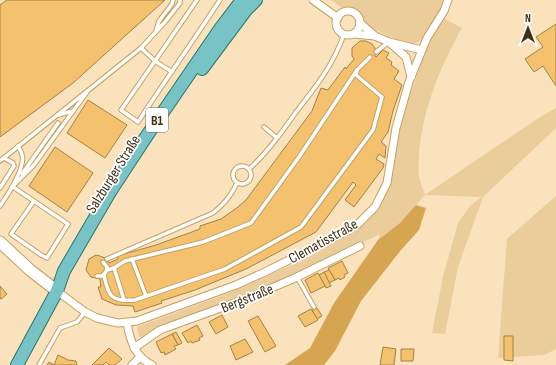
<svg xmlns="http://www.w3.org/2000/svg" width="556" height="365" font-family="'Sofia Sans Condensed',sans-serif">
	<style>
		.green { fill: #ebcc9b }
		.forest { fill: #d6a552 }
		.building { fill: #f4c26f; stroke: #a68041 }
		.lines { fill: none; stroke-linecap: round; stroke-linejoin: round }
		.lane-casing { stroke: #c69f60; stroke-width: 5.5 }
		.street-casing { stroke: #c69f60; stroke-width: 9 }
		.secondary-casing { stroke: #c69f60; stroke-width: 13 }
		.primary-casing { stroke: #28756e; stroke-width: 14 }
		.lane { stroke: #fff; stroke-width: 3.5 }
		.street { stroke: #fff; stroke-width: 7 }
		.secondary { stroke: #fff; stroke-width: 11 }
		.primary { stroke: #77c3c5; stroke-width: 12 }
		.labels { text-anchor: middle; stroke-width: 3.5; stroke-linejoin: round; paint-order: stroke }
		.shield { fill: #fff; stroke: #796d5a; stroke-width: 1 }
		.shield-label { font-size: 14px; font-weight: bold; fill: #3f2f14 }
		.street-label { font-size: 15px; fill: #3f2f14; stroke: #fff }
	</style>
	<rect width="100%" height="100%" fill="#fae2bc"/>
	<g class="green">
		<path d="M331,0h113l-3,10 -20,31 -8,3 -12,-2 -37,-18v-7l-7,-7 -7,-3h-9z"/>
		<path d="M445,19l17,9c-22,38 -39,81 -43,125 0,9 -2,18 1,27 1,5 3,10 5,15l112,-76 19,-11v20l-73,69 -25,70 -13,67 -13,-1 11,-56 15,-54 13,-18 11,-8 -57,-2 -25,28 -22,17 2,-6c-49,24 -98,51 -150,70 -21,7 -43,12 -64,20 -10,3 -17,12 -27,13l-2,-10 92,-34 63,-28 74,-42 15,-18 8,-17 4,-13 6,-43 5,-21 22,-60 8,-17z"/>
		<path d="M556,196v153l-12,6 -46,3 9,-119z"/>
	</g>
	<path class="forest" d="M416,205l10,3 -7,22 -18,20 -40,51 -26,50 -11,14h-39l25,-17 24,-45 44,-63 22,-17z"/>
	<g class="building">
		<path d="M7,0h158l-92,83 -73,54v-132z"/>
		<path d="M556,24v62l-13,-20 -9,6 -9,-13 18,-12 -7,-10z"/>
		<path d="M360,41h6l6,3 3,4v8l1,1 7,-7 6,3 -3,5 6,4 -1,3 8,6 -5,8 8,6 -9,26 -5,21 -7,10 5,4 -1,12 -6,-4 -3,5 8,5 -1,4 -29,39 -9,-7 11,-15 -3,-3 -37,50 -70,37 -51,21 -34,11 1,2 -27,9 -2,-6 -17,-1 -14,-6 -4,-12h3l-1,-8 -9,-2 -5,-7 3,-11 7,-4 4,1 7,3 2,4 9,-4 -1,-3 39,-11 44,-16v-3l21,-7 17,-12 8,-7 66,-89 9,-23 7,2 17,-23 1,2 8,-10 -2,-3v-8z"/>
		<path d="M88,100l39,25 -22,33 -38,-25z"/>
		<path d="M55,147l38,26 -26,39 -38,-26z"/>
		<path d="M342,261l6,12 -4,2 1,2 -5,3 -1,-2 -4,2 -7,-12z"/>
		<path d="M329,270l6,10 -6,3 -5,-11z"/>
		<path d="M324,272l7,14 -5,2 -7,-13z"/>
		<path d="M318,273l7,13 -14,7 -6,-13z"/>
		<path d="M0,286l7,8 -6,5 -1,-1z"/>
		<path d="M317,308l5,8 -5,3 -5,-9z"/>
		<path d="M311,309l7,11 -13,7 -7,-11z"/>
		<path d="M222,315l6,12 -12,7 -7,-12z"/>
		<path d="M258,316l18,30 -11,6 -17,-31z"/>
		<path d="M197,325l6,11 -4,2 1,2 -8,3 -1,-2 -3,2 -6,-10z"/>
		<path d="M176,332l6,11 -4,2 -6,-11z"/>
		<path d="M172,334l6,11 -4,1 2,3 -11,6 -1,-3 -3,1 -5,-11z"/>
		<path d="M504,336h9v25l-9,-1z"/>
		<path d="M245,339l8,13 -17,8 -6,-14z"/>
		<path d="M383,347l13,2 -2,16h-14z"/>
		<path d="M109,348l13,11 -7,6h-6l-3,-3 -3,3h-11z"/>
		<path d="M401,349h13l-1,12h-12z"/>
		<path d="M58,355l10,5 8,1 1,4h-30l2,-3 5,3z"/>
	</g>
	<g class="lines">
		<defs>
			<g id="lane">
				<path d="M156,31l3,-10 13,-17 1,-4"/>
				<path d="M141,48l14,13 42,-61"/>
				<path d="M376,52l13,-10"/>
				<path d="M172,72l-17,-11 -34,49 17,12c27,-41 55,-81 82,-122"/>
				<path d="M58,115l15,-4"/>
				<path d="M264,127l13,11"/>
				<path d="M0,161l141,-113 24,-26 15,-19v-3"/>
				<circle cx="242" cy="175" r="9"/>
				<path d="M249,169c18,-16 33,-37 47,-57 19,-24 38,-48 48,-78"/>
				<path d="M22,174l36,-51"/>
				<path d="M14,185l20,-20 53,-73"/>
				<path d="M13,187l55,37 -21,34 -6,-3 -30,-21 23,-33"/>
				<path d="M0,188l14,-22 -1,-3 -9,-5"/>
				<path d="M0,206c7,-10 26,-39 22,-51 0,-3 -3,-6 -4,-9"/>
				<path d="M107,259l106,-46c12,-10 17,-16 24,-30"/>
				<path d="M132,259l14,37"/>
				<path d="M114,268l10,32"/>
				<path d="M107,270l7,-2 11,-7 78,-19 48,-19 48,-66 58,-87 13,-13"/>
				<path d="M104,275c4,22 8,27 31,25l90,-31 76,-42 72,-97 9,-33 -26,-22 1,-5"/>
				<path d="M97,276h5l4,-4 1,-5 -4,-5"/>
				<path d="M297,277l17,30"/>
				<path d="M39,365l21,-37 17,-6 8,-10"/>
			</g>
			<g id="street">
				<path d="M313,0l25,18"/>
				<circle cx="348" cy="23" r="12"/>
				<path d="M360,23l15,13"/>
				<path d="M354,34l21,2 14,6 33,8"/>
				<path d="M390,43l16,14 5,20"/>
				<path d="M57,291l28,21 12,6 21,5 19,-2 99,-36 29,-13 82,-41 10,-6 18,-18 12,-24 9,-55 13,-46 13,-32 5,-12 17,-27 4,-11"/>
				<path d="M127,323c3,17 8,34 25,42"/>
				<path d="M134,348l26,-18 91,-33 46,-20 63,-31"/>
				<path d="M132,365l8,-8"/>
			</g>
			<path id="secondary" d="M0,242l30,28 27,21"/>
			<g id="primary">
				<path d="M202,69l44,-59 10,-10"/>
				<path d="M17,365l40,-74 7,-20 46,-79 36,-55 74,-108 22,-29"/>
			</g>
		</defs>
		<use href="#lane" class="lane-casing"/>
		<use href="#street" class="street-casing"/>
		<use href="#secondary" class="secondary-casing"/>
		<use href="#primary" class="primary-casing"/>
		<use href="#lane" class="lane"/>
		<use href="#street" class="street"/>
		<use href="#secondary" class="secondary"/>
		<use href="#primary" class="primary"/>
	</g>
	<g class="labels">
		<rect class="shield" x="146" y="108" width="22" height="24" rx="3"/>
		<g class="shield-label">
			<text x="157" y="125">B1</text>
		</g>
		<g class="street-label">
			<text transform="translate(113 174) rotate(-58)" y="5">Salzburger Straße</text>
			<text transform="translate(323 241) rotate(-29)" y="5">Clematisstraße</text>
			<text transform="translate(247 298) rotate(-22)" y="5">Bergstraße</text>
		</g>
	</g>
	<g transform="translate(528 28)" stroke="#ffffff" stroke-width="3" paint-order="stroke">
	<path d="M0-3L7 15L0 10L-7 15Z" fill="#3f2f14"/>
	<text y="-6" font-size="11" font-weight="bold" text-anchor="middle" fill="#3f2f14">N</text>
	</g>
</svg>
